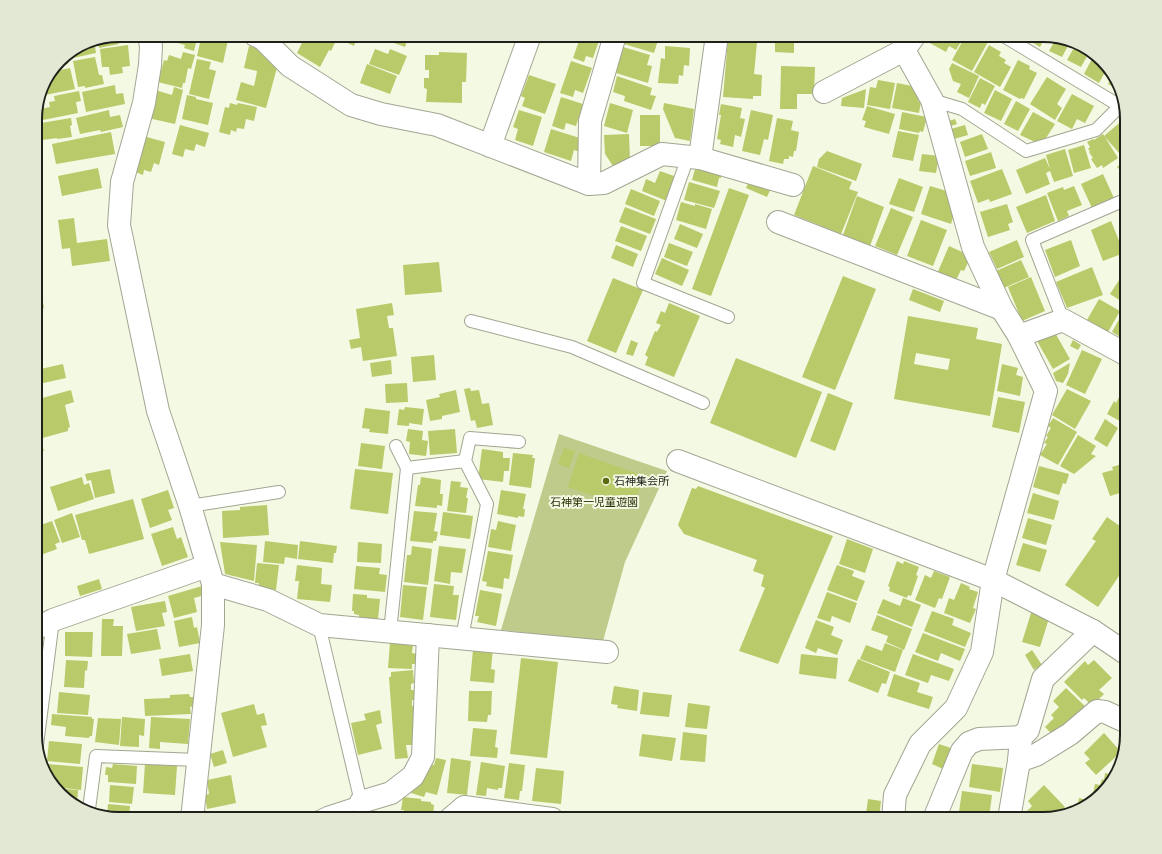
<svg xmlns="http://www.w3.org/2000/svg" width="1162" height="854" font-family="'Sofia Sans Condensed','Noto Sans JP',sans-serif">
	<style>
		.green { fill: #becb8a }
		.building { fill: #b8ca69; fill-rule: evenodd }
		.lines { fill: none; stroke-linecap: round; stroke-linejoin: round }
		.lane-casing { stroke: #a1a693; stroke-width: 14 }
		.street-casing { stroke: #a1a693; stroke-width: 24 }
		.lane { stroke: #fff; stroke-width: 12 }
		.street { stroke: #fff; stroke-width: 22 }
		.poi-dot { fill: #5e6a12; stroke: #f4f9e4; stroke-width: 1.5 }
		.labels { text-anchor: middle; stroke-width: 4; stroke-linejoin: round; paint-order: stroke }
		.poi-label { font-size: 11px; fill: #1f2019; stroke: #f4f9e4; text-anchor: start }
		.park-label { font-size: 11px; fill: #2a3006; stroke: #f4f9e4 }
		.rim { fill: none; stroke: #1f2019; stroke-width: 2 }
	</style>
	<rect width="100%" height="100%" fill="#f4f9e4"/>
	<path class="green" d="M559,434l108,37 -42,91 -22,79 -102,-11z"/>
	<g class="building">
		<path d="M117,35l2,9 -20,4 -2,-9z"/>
		<path d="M172,35h26l-4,16 -10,-3 1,-3 -14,-4z"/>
		<path d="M208,35h20l-1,4 1,1 -5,23 -26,-7 4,-18 6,1z"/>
		<path d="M306,35h52l-4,11 -17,-8 -6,13 -2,-1 -9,17 -23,-14z"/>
		<path d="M379,35h30l-4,12 -27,-10z"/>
		<path d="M420,35h16v3l-3,-1 -1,5 -13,-4z"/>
		<path d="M503,35h15l-2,5z"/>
		<path d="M581,35h20l-8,23 -7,-2 -2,6 -11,-4z"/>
		<path d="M627,35h30l-1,2h3l-5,16 -30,-9z"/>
		<path d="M676,35h32l-1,8 -32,-3z"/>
		<path d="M775,35h19v18l-19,-1z"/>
		<path d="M932,35h33l-9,15 -7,-4 -3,6 -18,-10z"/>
		<path d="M966,35l11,7 2,-5 9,5 -16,29 -20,-11z"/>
		<path d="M1020,35h23l3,1 -6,11z"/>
		<path d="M728,39l29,3 -3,32 8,1 -1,21h-8v3l-30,-2z"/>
		<path d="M1056,39l13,5 -7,13 -13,-6z"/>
		<path d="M94,40l2,13 -23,5 -2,-7 16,-10z"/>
		<path d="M128,45l2,21 -8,1 1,6 -13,2 -1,-8h-7l-2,-18z"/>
		<path d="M989,45l12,7 -2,4 7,4 -2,3 7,4 -11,20 -26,-15z"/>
		<path d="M249,46l17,4 12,14 -12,44 -30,-8 5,-18 13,4 2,-9 1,-6 -13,-3z"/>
		<path d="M665,46l25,2 -1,18 -5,-1 -1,11 -4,-1 -1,9 -20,-1 3,-25 4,1z"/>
		<path d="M1075,46l15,5 -9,16 -14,-7z"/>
		<path d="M623,47l27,8 -3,10 5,1 -4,17 -32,-10z"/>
		<path d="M375,49l13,5 2,-5 17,7 -8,19 -30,-11z"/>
		<path d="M183,52l12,3 -4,14 -3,-1 -3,15h-2l-1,5 -24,-6 6,-22 3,1 2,-6 12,4z"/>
		<path d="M439,52l28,1 -1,29h-4v21l-36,-1 1,-13 -3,-1v-10h5v-8h-4v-15h14z"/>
		<path d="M1095,53l12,15 -8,15 -15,-9z"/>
		<path d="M66,55l2,9 -13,3 8,-11z"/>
		<path d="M95,57l4,18h3l2,9 -19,4v-2l-7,1 -5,-26z"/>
		<path d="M197,59l14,3 -2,7 7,2 -7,28 -20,-5z"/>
		<path d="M1018,60l12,6 -1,3 8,4 -13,26 -3,-1 -1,1 -17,-9z"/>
		<path d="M571,61l21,7 -9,25 -8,-3 -2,7 -13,-4z"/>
		<path d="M952,63l27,13 -10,22 -12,-6 4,-8 -8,-3 -4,-12z"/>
		<path d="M367,64l30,12 -7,18 -30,-11z"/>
		<path d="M781,66l34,1 -1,27h-17v15h-17z"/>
		<path d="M70,68l5,21 -35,7 4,-14 4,-3 -1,-2 4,-5z"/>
		<path d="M1109,71l9,11 2,9 -12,-7 3,-6 -4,-2z"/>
		<path d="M529,75l27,9 -11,30 -23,-8 3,-8 -4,-2z"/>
		<path d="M617,76l35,12 -2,7 6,1 -5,14 -27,-9 1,-5 -12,-4z"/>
		<path d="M1047,77l19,12 -9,15 5,4 -7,12 -25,-16z"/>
		<path d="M980,78l15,8 -10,19 -3,-2 -2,5 -12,-6z"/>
		<path d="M878,80l17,3 -5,26 -23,-4 3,-18 6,1z"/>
		<path d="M897,83l20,4 3,7 -2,7 3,1 -2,11 -27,-5z"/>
		<path d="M115,85l1,9 7,-1 2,11 -39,8 -4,-20z"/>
		<path d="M174,87l9,3 -8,34 -27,-6 7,-28 17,5z"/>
		<path d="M866,89l-2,19 -23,-2 1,-8z"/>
		<path d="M995,90l17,9 -11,22 -17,-8z"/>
		<path d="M79,91l2,10 -5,1 2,11 -40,8 -2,-11 14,-3 -1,-5 6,-1 -1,-5z"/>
		<path d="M1072,94l22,12 -9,17 -8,-4 -5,10 -15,-8z"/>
		<path d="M187,95l9,2v2l17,4 -5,22 -26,-6z"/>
		<path d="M561,97l22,7 -7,22 -10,-3 -2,7 -12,-4z"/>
		<path d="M1016,101l14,8 -12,22 -14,-7z"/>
		<path d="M230,103l7,2 1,-2 19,4 -3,14 -8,-2 -2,10 -7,-1 -1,4 -5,-2 -1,5 -11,-3 6,-25 4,1z"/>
		<path d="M610,103l23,7 -6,23 -23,-7z"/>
		<path d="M664,103l30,6 -4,32 -15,-3 -12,-29z"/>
		<path d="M721,104l21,4 -2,10 5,1 -4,18 -6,-2 -2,12 -13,-3 1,-4 -4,-1 4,-24h-2z"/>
		<path d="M867,106l28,8 -6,20 -25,-7 2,-6 -4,-1z"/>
		<path d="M109,110l1,7 10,-2 3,12 -22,5 -1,-2 -20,4 -4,-16z"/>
		<path d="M519,110l23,7 -9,29 -18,-6 3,-11 -5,-2z"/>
		<path d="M751,110l22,5 -5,25 -4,-1 -4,16 -18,-4z"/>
		<path d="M902,112l25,5 -4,15 -3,-1 -1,2 -20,-4z"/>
		<path d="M1033,112l22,12 -9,14 -11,4 -15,-7z"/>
		<rect x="640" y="115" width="20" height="31"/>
		<path d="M71,118l1,7 -2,1 2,11 -15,2v-1l-22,3v-17z"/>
		<path d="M777,118l16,3 -2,9 8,2 -3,19h-2l-1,6 -4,-1v3h-5l-1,5 -14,-3z"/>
		<path d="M955,119l2,5 -6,2 -2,-5z"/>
		<path d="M1124,119l3,3v27l-7,5 -16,-18z"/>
		<path d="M180,125l29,8 -4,14 -9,-3 -2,7 -9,-2 -2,8 -11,-3z"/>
		<path d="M965,125l3,10 -14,4 -3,-10z"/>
		<path d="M551,129l32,10 -3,13 -6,-2 -3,11 -27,-9z"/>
		<path d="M898,131l21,4 -6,26 -21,-4z"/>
		<path d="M111,132l4,22 -59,10 -4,-20z"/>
		<path d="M629,134l1,27 -17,5 -8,-12 -1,-19z"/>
		<path d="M982,134l6,15 -23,8 -5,-15z"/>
		<path d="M1103,134l15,24 -15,10 -1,-3 -5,3 -6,-9 2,-1 -4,-6 1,-1 -2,-2 2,-2 -3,-5 6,-3 1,1z"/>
		<path d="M143,136l22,6 -6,23 -5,-2 -3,9 -7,-2 -1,5 -10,-4z"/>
		<path d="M1084,145l7,23 -17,5 -6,-23z"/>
		<path d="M1065,149l8,27 -19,6 -4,-11 -4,2 4,11 -24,10 -10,-24 29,-12 5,11 -4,-14z"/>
		<path d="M827,151l35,13 -6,17 -39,-14 2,-8z"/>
		<path d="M991,152l5,16 -26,8 -5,-15z"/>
		<path d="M922,154l17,2 -3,17 -17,-2z"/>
		<path d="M1127,158v15l-2,2 -8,-8z"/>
		<path d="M700,164l23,6 -2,8h-2l-2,9 -25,-7 3,-11 3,1z"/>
		<path d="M813,166l39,16 -3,7 9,3 -17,42 -47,-19z"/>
		<path d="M98,168l4,20 -40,8 -4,-20z"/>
		<path d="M1002,169l10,25 -22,8 -1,-3 -11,4 -8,-22z"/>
		<path d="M660,171l17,6 -10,24 -25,-10 4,-12 9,4z"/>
		<path d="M1103,174l11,24 -22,10 -11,-24z"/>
		<path d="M899,178l24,9 -9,25 -25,-8z"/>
		<path d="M750,179l21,9 -4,9 -21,-9z"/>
		<path d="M689,182l31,9 -6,17 -30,-8z"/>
		<path d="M930,186l20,6 -2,9 6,2 1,8 -4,13 -30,-10z"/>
		<path d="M1074,186l8,19 -15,6 2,5 -11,5 -11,-28 16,-6 1,3z"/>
		<path d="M729,188l20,7 -38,101 -19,-7z"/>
		<path d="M631,189l29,12 -6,15 -29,-12z"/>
		<path d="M1046,195l9,26 -28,12 -11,-26z"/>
		<path d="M857,196l27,11 -14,39 -27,-11z"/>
		<path d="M681,202l14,4v-2l17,5 -6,20 -30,-9z"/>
		<path d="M1007,204l6,18 -5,2 2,6 -22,7 -8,-25z"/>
		<path d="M625,207l31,12 -6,15 -31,-12z"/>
		<path d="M891,208l22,9 -16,38 -22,-9z"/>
		<path d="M1127,214v16l-5,-14z"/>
		<path d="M74,218l3,25 30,-4 3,22 -38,5 -2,-18 -8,1 -4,-29z"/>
		<path d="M921,220l26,10 -14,36 -26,-10z"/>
		<path d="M1111,221l13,32 -21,8 -12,-31z"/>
		<path d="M680,224l23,10 -6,14 -23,-9z"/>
		<path d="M621,226l26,10 -6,15 -26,-10z"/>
		<path d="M1017,240l7,17 -27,12 -8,-17z"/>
		<path d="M1071,240l9,26 -25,11 -10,-27z"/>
		<path d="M669,243l24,9 -6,14 -23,-9z"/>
		<path d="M616,245l22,9 -5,13 -22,-9z"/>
		<path d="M949,246l22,10 -7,15 -3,-1 -6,12 -18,-8z"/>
		<path d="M662,258l27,12 -7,16 -27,-12z"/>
		<path d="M1021,260l8,17 -25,11 -8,-17z"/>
		<path d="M439,262l3,30 -37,3 -2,-30z"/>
		<path d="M1092,267l11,28 -36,13 -11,-26z"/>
		<path d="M1127,268v37l-17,-11z"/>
		<path d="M37,273l7,35 -9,2v-36z"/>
		<path d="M843,276l33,13 -41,101 -33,-13z"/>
		<path d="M1031,277l14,34 -23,10 -14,-34z"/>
		<path d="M613,278l30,12 -27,63 -29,-12z"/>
		<path d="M913,289l31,12 -4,11 -31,-12z"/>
		<path d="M1099,299l21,12 -12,21 -21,-12z"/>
		<path d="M392,303l2,12 -7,1 2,12h4l4,28 -34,5 -2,-14 -10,2 -2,-9 11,-2 -4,-29z"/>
		<path d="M669,303l31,13 -26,61 -29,-12 3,-8 -3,-2 10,-24 2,1 4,-7 -5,-2 5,-12 4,2z"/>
		<path d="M1125,309l2,1v31l-15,-9z"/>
		<path d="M908,316l70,12 -2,11 26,5 -12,72 -96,-17zM916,353l34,6 -2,11 -34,-6z"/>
		<path d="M1054,331l16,28 -17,10 -16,-28z"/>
		<path d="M631,340l7,3 -5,13 -7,-2z"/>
		<path d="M1073,340l8,5 -3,5 -8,-4z"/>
		<path d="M1082,350l20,9 -17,35 -19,-9z"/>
		<path d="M434,355l2,25 -23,2 -2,-25z"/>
		<path d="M736,358l86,34 -26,66 -86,-35z"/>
		<path d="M391,360l1,14 -20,3 -2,-14z"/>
		<path d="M1070,363l-2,11 -5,9 -7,-2 -3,-8z"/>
		<path d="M63,364l3,14 -27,6 -3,-14z"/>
		<path d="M1002,364l16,4 -2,7 7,2 -3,19 -23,-5z"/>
		<path d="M1127,380v15l-6,-4z"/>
		<path d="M407,383l1,19 -22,1 -1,-19z"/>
		<path d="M470,388l1,3 8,-1 3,14 7,-1 4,22 -16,3 -2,-8 -4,1 -7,-32z"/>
		<path d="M1067,389l24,12 -16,28 -23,-14z"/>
		<path d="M71,390l3,12 -9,3 5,22 -2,1v3l-33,9v-40z"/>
		<path d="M456,390l4,22 -18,4v3l-12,2 -4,-21 14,-3 -1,-3z"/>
		<path d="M828,393l25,10 -18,48 -25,-10z"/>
		<path d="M998,397l27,5 -6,31 -27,-6z"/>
		<path d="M1119,397l5,3 2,-3h1v28l-20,-11 7,-13 2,2z"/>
		<path d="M405,407l19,2 -2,16 -13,-2v3l-12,-1 2,-16 5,1z"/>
		<path d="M365,408l25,3 -2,23 -19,-2 1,-3 -8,-1z"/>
		<path d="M1053,418l24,14 -19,33 -18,-10 7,-11 -3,-1 4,-6 -2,-1 5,-8 -3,-2z"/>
		<path d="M1105,419l13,9 -11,19 -13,-8z"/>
		<path d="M408,429l15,2 -1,9 6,1 -2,15 -17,-2 1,-12 -4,-1z"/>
		<path d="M455,429l2,24 -27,2 -2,-24z"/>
		<path d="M1078,435l18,11 -5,8 5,2 -22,18 -14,-8z"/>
		<path d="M40,440l4,11 -9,3v-12z"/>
		<path d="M361,443l24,3 -3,23 -24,-3z"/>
		<path d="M564,448l11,3 -6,17 -11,-4z"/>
		<path d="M482,449l21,3v6h7l-1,13h-5l-1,11 -25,-3z"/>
		<path d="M513,453l20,2 -1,3h3l-4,30 -22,-3z"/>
		<path d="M579,453l65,23 -12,33 -64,-22z"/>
		<path d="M1125,463l1,1h1v30l-6,3 -1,-4 -10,3 -8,-23 11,-3 -1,-3z"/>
		<path d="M1039,466l30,8 -3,10 -3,-1 -4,12 -26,-8z"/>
		<path d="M110,469l5,24 -20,5 -4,-18 -4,1 -2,-7z"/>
		<path d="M355,469l38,4 -5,41 -38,-5z"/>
		<path d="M82,477l2,8 5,-2 5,16 -36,12 -8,-24z"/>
		<path d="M421,477l20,3 -1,14h3l-1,12 -5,-1v3l-22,-2 3,-21h2z"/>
		<path d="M451,481l10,1 -1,5 8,1 -2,10h2l-2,15 -19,-2z"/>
		<path d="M698,486l135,50 -55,128 -39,-13 26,-63 -4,-2 3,-11 -11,-4 4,-11 -73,-26 -6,-9 14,-37 4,1z"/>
		<path d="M168,490l6,18 -6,2 4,10 -22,8 -9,-29z"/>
		<path d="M501,490l25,4 -3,15h2l-1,8 -6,-1v2l-21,-4z"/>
		<path d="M1033,493l26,8 -5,19 -27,-7z"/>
		<path d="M133,499l11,40 -55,15 -4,-14h-3l-7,-25z"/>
		<path d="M267,505l2,30 -46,3 -1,-27 18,-1v-3z"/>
		<path d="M414,511l23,2 -3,18 4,1 -2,9h-3v2l-23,-2z"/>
		<path d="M443,512l30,4 -3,23 -30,-4z"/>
		<path d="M72,513l8,24 -18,6 -8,-23z"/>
		<path d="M1107,517l20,14v33l-29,43 -33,-22 31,-44 -4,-2z"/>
		<path d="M1028,518l24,7 -6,20 -24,-7z"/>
		<path d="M52,521l8,21 -5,2 2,5 -19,7 -3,-6v-23z"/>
		<path d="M498,521l18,4 -5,26 -23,-4 3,-18 5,1z"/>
		<path d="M173,527l4,12 4,-2 7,20 -26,9 -11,-32z"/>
		<path d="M847,539l26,10 -8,24 -26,-9z"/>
		<path d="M265,541l33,4 -1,14 -12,-2 -1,7 -21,-2z"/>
		<path d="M300,541l37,5 -1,7h-2l-1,10 -35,-4z"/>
		<path d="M220,542l37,3 -3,36 -29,-7z"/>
		<path d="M358,542l24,2 -1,19 -24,-1z"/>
		<path d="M1023,543l24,7 -7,22 -24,-7z"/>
		<path d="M412,546l20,3 -4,36 -24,-3 3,-27h4z"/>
		<path d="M439,546l27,3 -4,24 -11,-1 -1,12 -16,-3z"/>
		<path d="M488,551l25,4 -4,24 -5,-1 -1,11 -17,-3 1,-4 -5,-1z"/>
		<path d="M897,561l6,3 1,-3 15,6 -3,8 2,1 -7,20 -3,-1 -1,3 -18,-7 1,-4 -2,-1z"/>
		<path d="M257,563l22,2 -3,25 -18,-2 1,-5h-4z"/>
		<path d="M297,565l25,3 -1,16 11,1 -2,17 -33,-3 2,-18h-4z"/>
		<path d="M837,565l17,6 -2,5 13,5 -8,20 -30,-11z"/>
		<path d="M356,566l24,2 -1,6 8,1 -2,17 -31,-3z"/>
		<path d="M934,571l16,6 -8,22 -3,-1 -4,10 -20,-8 10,-25 6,3z"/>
		<path d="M99,579l3,10 -22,7 -3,-10z"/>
		<path d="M961,583l9,4 -1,2 9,3 -5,16 3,1 -6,14 -26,-10 5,-15 5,2z"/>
		<path d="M434,584l20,2 -1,9h6l-3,25 -26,-3z"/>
		<path d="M403,585l24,2 -4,33 -23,-3z"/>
		<path d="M202,586l4,2 2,6 -14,4 3,14 -23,6 -6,-22z"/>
		<path d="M480,590l22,4 -6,32 -19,-4 2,-6h-4z"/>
		<path d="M827,592l30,11 -7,20 -18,-7 -2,6 -13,-4z"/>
		<path d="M353,594l14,1v3l13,1 -2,20 -19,-2v-2l-5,-1v-3h-2z"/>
		<path d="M903,598l18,7 -9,22 -35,-14 6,-14 17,7z"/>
		<path d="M165,601l2,11 -5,1 3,13 -29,5 -5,-24z"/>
		<path d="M1032,610l18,5 -10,32 -18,-5z"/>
		<path d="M932,611l22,8 -2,6 19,8 -6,14 -41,-16z"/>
		<path d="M877,615l35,14 -8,21 -18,-8 2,-6 -17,-6z"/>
		<path d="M192,617l2,11 3,-1 3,16 -21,4 -5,-26z"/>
		<path d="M102,619h12l-1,7h10l-1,30h-21z"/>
		<path d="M816,620l18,7 -3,8 12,5 -6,15 -19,-7 -2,5 -11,-5z"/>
		<path d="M157,629l4,20 -30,5 -4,-20z"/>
		<path d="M65,632h28l-1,25 -27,-1z"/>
		<path d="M923,633l42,16 -5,12 -19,-8 -3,8 -23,-9z"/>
		<path d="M390,642l23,2 -1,9 5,1 -1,10h-4v5l-24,-1z"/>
		<path d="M885,643l18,7 -8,22 -35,-13 6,-14 16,6z"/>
		<path d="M479,646l14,2 -2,21 4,1 -1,13 -24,-2 3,-31 6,1z"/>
		<path d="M1032,650l10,15 -8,5 -9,-15z"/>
		<path d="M35,652l8,1 -2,20 -6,-1z"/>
		<path d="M190,654l3,17 -31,5 -3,-17z"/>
		<path d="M801,654l37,4 -2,21 -37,-5z"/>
		<path d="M913,654l41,15 -5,12 -18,-6 -3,8 -23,-8z"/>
		<path d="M521,658l37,4 -11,96 -37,-4z"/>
		<path d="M858,659l32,13 -4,12 -4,-1 -4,10 -30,-12z"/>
		<path d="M66,660l22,1 -1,10 -2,-1 -1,18 -20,-1z"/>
		<path d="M1094,660l18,18 -13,12 5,4 -12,12 -8,-8 -2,2 -18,-18 21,-21 3,4z"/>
		<path d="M413,670l1,13 -3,1v6h5l1,10h-5v6h3l-1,28h-2l1,11h-7l2,13 -13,1 -6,-82h2v-5z"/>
		<path d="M35,673l5,1 -2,17h-3z"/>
		<path d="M894,674l26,9 -3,9 16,5 -4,12 -42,-13z"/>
		<path d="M614,686l25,4 -2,21 -20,-3 1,-3 -7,-1z"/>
		<path d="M1066,688l23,22 -33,28 -11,-11 9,-9 -3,-3 8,-8 -6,-6z"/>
		<path d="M469,691h23l-1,24h-3l-1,7 -19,-1z"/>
		<path d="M59,692l31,3 -2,20 -31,-2z"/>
		<path d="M643,692l29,3 -3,22 -29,-3z"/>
		<path d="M189,694l1,3h5v9l-5,1 1,7 -46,2 -1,-17 26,-1v-3z"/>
		<path d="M688,703l22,3 -3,23 -22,-2z"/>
		<path d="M254,704l3,11 7,-2 3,12 -6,1 6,21 -34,10 -12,-44z"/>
		<path d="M380,710l2,13 -6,2 6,24 -24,6 -7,-32 15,-3 -2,-6z"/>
		<path d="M52,714l40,3v2h2l-2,17h-2l-1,2 -24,-2 1,-9 -15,-2z"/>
		<path d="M122,717l23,2 -1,17 -5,-1v12l-19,-1z"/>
		<path d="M151,717l39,2 -2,25 -28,-2v7l-11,-1z"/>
		<path d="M98,718l23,1 -2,26 -24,-3z"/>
		<path d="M473,728l24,2 -2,17 3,1 -1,10 -27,-2z"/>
		<path d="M683,732l24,3 -2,27 -25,-2z"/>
		<path d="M1104,733l17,19 -25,23 -11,-12 5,-4 -6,-6z"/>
		<path d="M642,734l34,4 -4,23 -33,-5z"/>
		<path d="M49,741l33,3 -2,20 -33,-3z"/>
		<path d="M939,744l12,4 -8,21 -11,-5z"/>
		<path d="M223,750l4,13 -13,4 -4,-13z"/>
		<path d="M436,758l10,2 -9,35 -11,-3 -2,5 -13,-4 3,-12 12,-11 3,1 2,-6h3z"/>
		<path d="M451,758l20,3 -4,34 -20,-2z"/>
		<path d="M481,762l24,4 -3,22h-4v2l-11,-2 -1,8 -10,-1z"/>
		<path d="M509,763l16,2 -3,26h-2l-1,9 -15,-2z"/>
		<path d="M47,764l36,3 -2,23 -26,-3 -9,-10z"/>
		<path d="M113,764l24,2 -1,18 -28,-2v-7h-3l1,-8 6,1z"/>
		<path d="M145,764l32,2 -2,29 -32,-2z"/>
		<path d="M972,764l31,4 -3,24 -31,-5z"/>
		<path d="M536,768l28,3 -3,33 -29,-3z"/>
		<path d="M1105,773l9,2 -4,11 -15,12h-3l3,-14 5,1 2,-6 2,1z"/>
		<path d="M231,775l5,28 -29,6 -2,-14 4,-1 -2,-14z"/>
		<path d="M110,785l24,2 -2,17 -23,-2z"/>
		<path d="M1044,785l21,22 -11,9 -11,3h-10l-7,-7 6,-6 -4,-5z"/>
		<path d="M56,788l22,2 -1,15 -9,-3z"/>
		<path d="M962,791l30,4 -3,23 -11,-1 -1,2h-19z"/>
		<path d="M403,797l18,2v2l10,1v2l3,1 -1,11 -3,-1v4h-27l1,-9h-3z"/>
		<path d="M1079,798l12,3 -11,9 -15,4 13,-11z"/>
		<path d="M868,799l13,2 -2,18h-20l1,-5h6z"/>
		<path d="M108,804l22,2 -1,13h-10l-12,-4z"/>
	</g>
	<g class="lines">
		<defs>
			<g id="lane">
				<path d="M1002,35l118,71"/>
				<path d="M932,100l30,9 64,42 70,-21 27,-27"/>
				<path d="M688,157l-45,126 85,34"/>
				<path d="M1063,320l-31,-80 95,-41"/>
				<path d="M471,321l101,26 131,56"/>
				<path d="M396,446l11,22"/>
				<path d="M465,461l5,-23 49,4"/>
				<path d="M190,506l89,-14"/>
				<path d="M390,632l17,-164 58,-7 22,43 -25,134"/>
				<path d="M37,745l16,-125"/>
				<path d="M89,809l7,-53 102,4"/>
				<path d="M314,819l13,-6 34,-11 -42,-177"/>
			</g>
			<g id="street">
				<path d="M149,35l2,11 -1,19 -6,38 -22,79 -3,43 39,186 32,95 23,78v41l-21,194"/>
				<path d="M255,35l8,4 27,27 61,39 30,9 56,11 152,59 15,-1 58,-29 38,4 93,27"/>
				<path d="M824,92l80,-42 11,-15"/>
				<path d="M490,146l40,-111"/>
				<path d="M700,158l17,-123"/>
				<path d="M589,184l1,-63 25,-86"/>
				<path d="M778,222l224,87"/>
				<path d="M1019,336l44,-16 64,35"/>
				<path d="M678,461l315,119 100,51 34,23"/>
				<path d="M213,584l55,16 51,25 288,27"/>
				<path d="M35,629l18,-9 154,-54"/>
				<path d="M1019,761l17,-6 34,-21 27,-23 8,1 22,10"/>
				<path d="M361,802l30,-9 22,-17 10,-19 5,-122"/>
				<path d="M450,819l14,-12 88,12"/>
				<path d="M893,819l2,-24 25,-51 36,-36 26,-56 11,-72 53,-189 -27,-55 -17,-27 -29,-62 -41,-147 -28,-50"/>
				<path d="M934,819l28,-68 7,-8 10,-4 42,-2"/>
				<path d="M1009,819l10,-58 2,-24 7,-7 15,-51 50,-48"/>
			</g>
		</defs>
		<use href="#lane" class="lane-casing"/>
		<use href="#street" class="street-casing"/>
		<use href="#lane" class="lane"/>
		<use href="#street" class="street"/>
	</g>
	<circle class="poi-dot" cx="606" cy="481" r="4"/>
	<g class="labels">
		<g class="poi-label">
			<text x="614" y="485">石神集会所</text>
		</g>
		<g class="park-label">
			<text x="594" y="506">石神第一児童遊園</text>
		</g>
	</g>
	<path d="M0 0H1162V854H0ZM119 42H1043A77 77 0 0 1 1120 119V735A77 77 0 0 1 1043 812H119A77 77 0 0 1 42 735V119A77 77 0 0 1 119 42Z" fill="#e3e8d4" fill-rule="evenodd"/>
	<path class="rim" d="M119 42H1043A77 77 0 0 1 1120 119V735A77 77 0 0 1 1043 812H119A77 77 0 0 1 42 735V119A77 77 0 0 1 119 42Z"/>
</svg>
